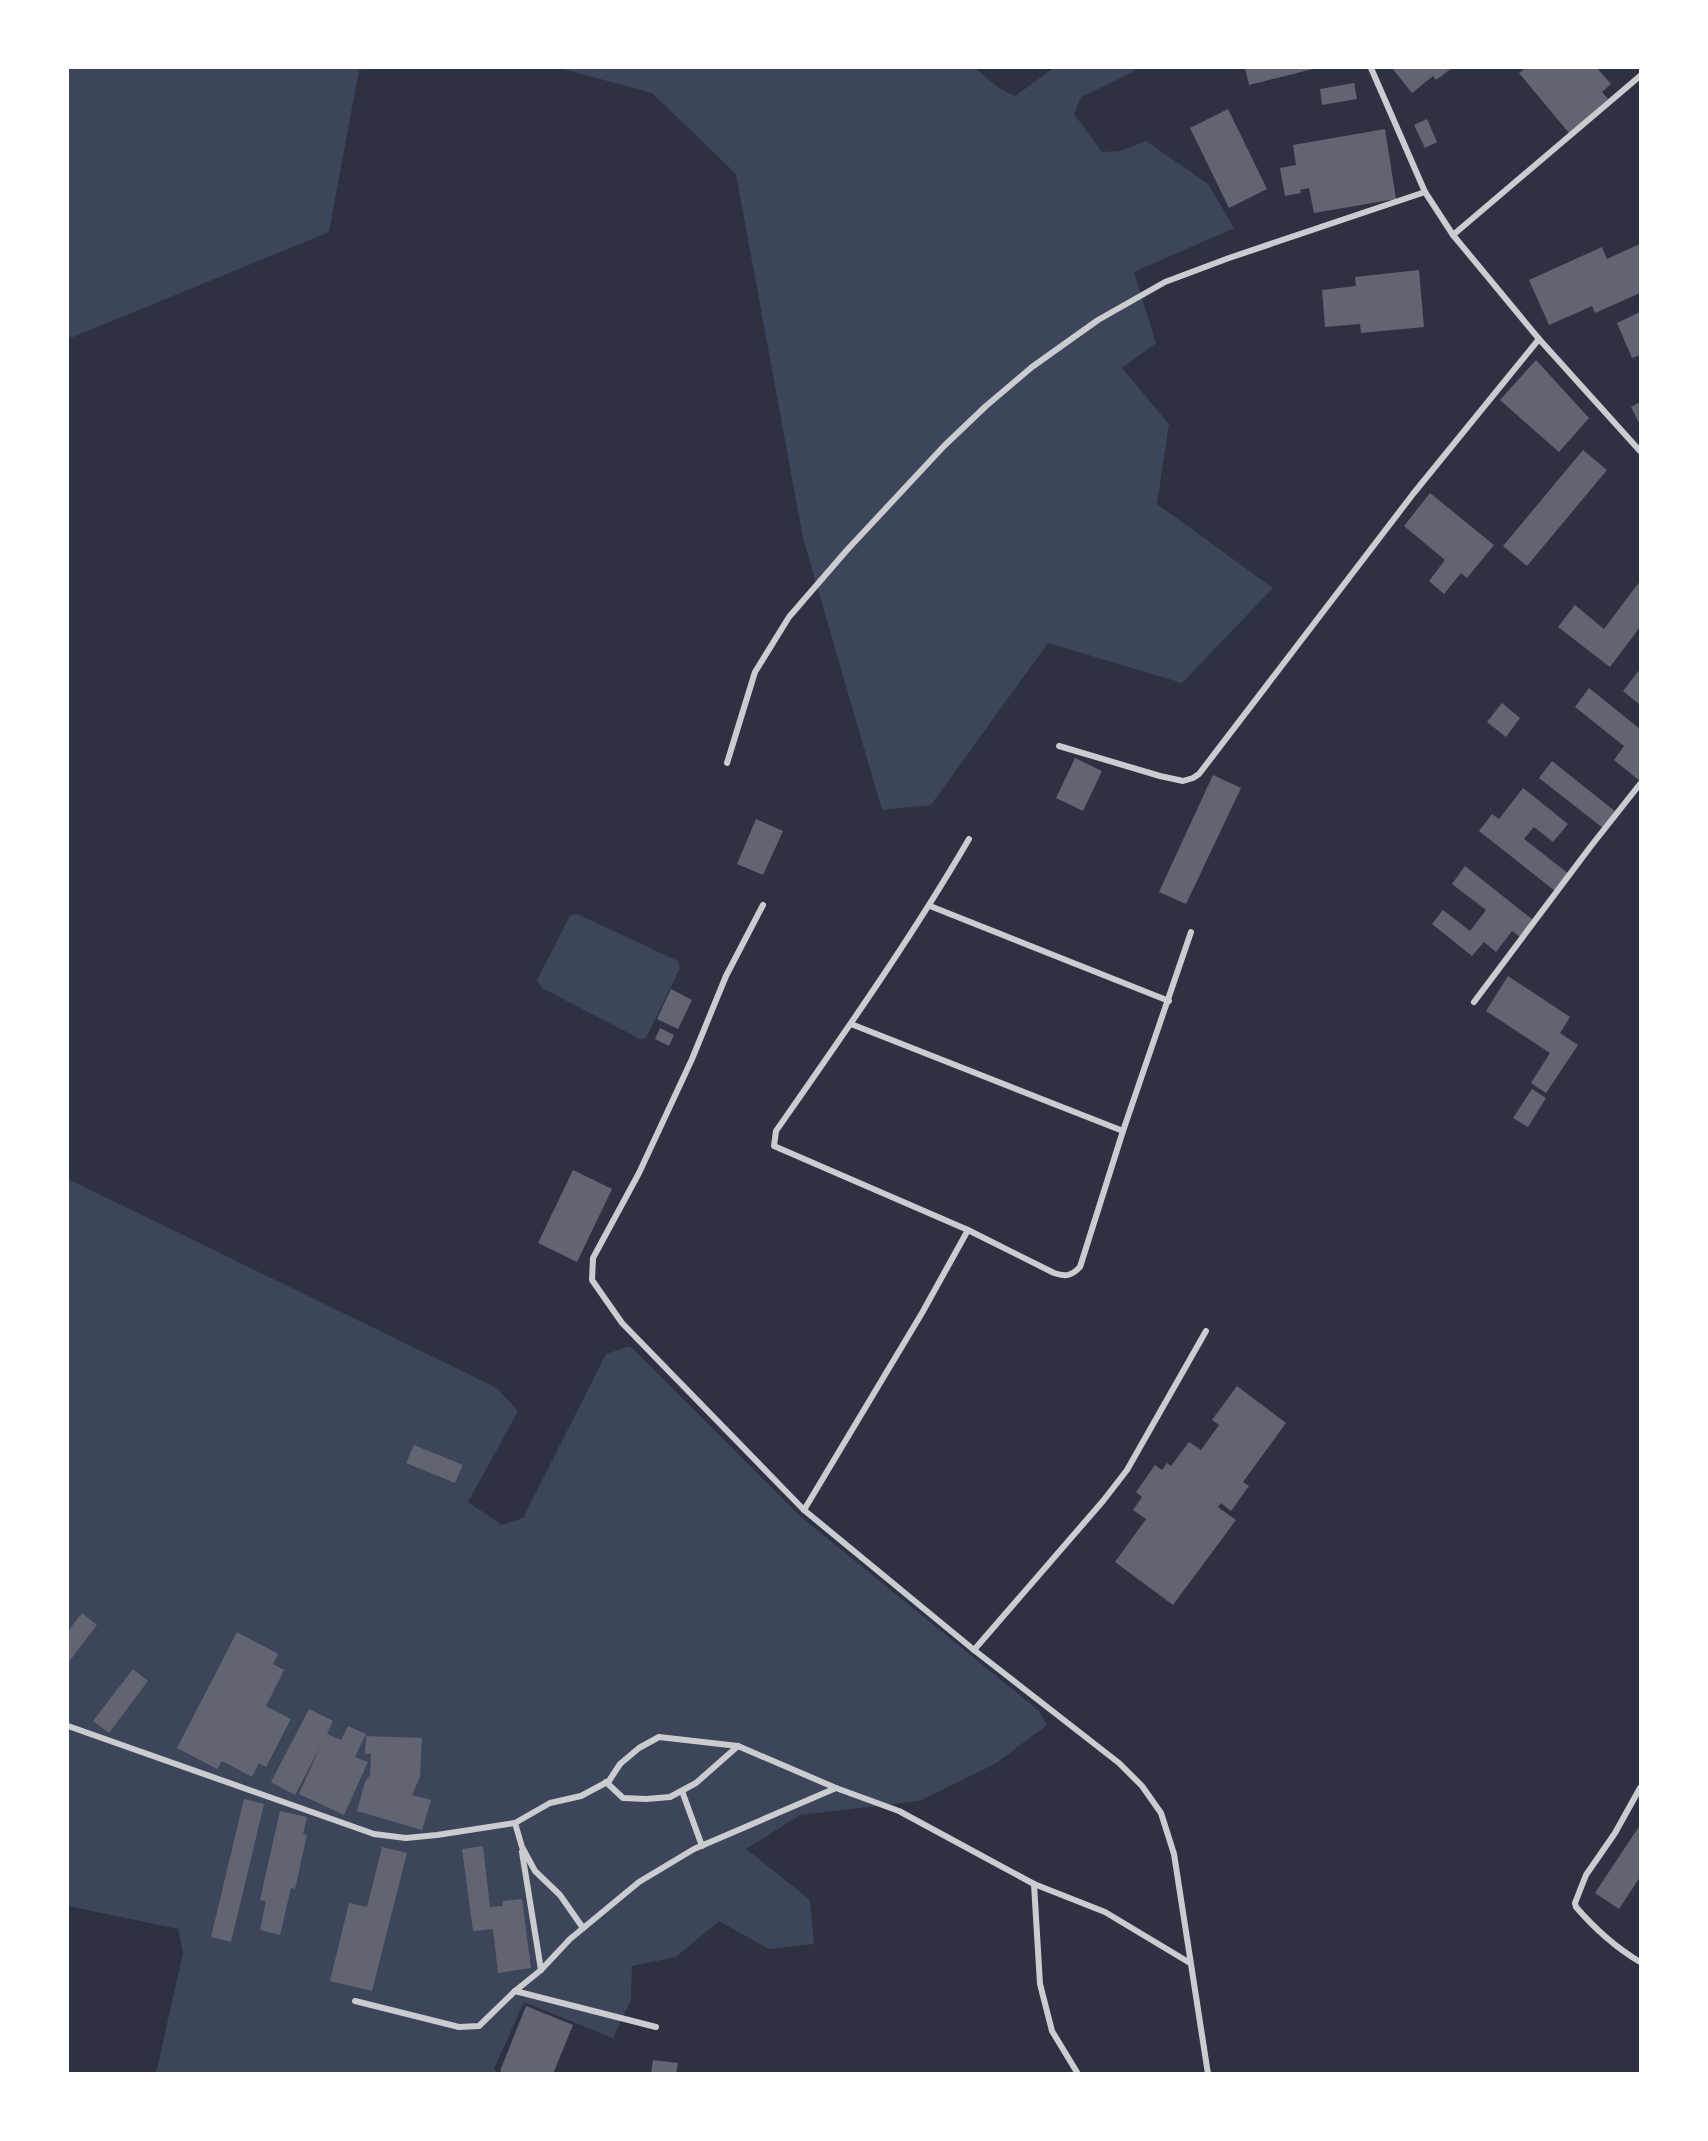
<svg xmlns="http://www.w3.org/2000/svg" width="1708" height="2141" font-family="Manrope,sans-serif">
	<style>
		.green { fill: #3c4559 }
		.building { fill: #626471 }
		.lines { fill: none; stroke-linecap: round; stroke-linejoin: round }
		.minor { stroke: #caccd0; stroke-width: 6 }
	</style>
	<rect width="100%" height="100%" fill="#2d3142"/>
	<g class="green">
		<path d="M68,68h313l-22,2 -30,162 -261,107z"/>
		<path d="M559,68h416l24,20 16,8 39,-28h82l-3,4 -52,25 -7,17 28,38 18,-1 26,-10 62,43 26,44 -100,44 22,71 -34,25 47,56 -12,80 116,84 -91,95 -134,-40 -117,162 -49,5 -79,-272 -67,-364 -84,-81z"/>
		<path d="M577,914l101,47 2,7 -34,70 -6,1 -98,-51 -5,-8 33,-64z"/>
		<path d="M68,1179l429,209 21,23 -50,91 34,23 21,-7 83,-164 24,-8 170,170 239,195 8,14 -52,39 -76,37 -119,14 -54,34 64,51 4,44 -45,5 -50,-28 -43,36 -44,9 -1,34 -18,38 -89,-36 -30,67 3,4h-341l27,-120 -5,-24 -110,-23z"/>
	</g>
	<g class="building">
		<path d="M1245,68h72l-68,17z"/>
		<path d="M1392,68h60l-16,12 -3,-4 -21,17z"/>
		<path d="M1523,68h74l14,16 -9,8 6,7 -39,34 -50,-60 5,-4z"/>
		<path d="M1354,83l3,16 -35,6 -2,-16z"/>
		<path d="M1228,109l39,80 -38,19 -39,-80z"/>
		<path d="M1427,119l10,23 -12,6 -11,-23z"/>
		<path d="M1385,129l11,70 -82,14 -5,-25 -9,2 1,3 -16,3 -5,-28 16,-3 -3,-20z"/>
		<path d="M1640,244v49l-45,20 -3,-7 -43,19 -20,-45 73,-33 5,12z"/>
		<path d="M1419,270l5,57 -63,6 -1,-9 -35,3 -3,-37 34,-4 -1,-9z"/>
		<path d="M1640,312v43l-8,3 -15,-35z"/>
		<path d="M1536,360l53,58 -30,34 -59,-52z"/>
		<path d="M1640,402v23l-9,-18z"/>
		<path d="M1583,450l24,20 -80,96 -24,-20z"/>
		<path d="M1430,493l64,52 -27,33 -6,-5 -17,21 -15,-13 16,-21 -41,-34z"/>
		<path d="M1640,581v46l-30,40 -52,-40 17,-22 29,24z"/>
		<path d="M1640,669v36l-17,-14z"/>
		<path d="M1589,688l51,41v52l-26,-21 10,-14 -49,-39z"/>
		<path d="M1502,703l18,15 -14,19 -19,-15z"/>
		<path d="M1075,758l27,13 -19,40 -27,-13z"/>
		<path d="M1552,761l64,51 -13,16 -64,-50z"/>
		<path d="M1213,775l28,13 -55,116 -27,-12z"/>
		<path d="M1523,788l45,36 -15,18 -19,-15 -10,12 45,35 -14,17 -76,-60 13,-17 7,5z"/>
		<path d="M756,819l27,12 -20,44 -26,-11z"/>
		<path d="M1465,866l68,54 -13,17 -8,-6 -16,21 -12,-10 -12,14 -40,-32 11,-14 27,21 16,-21 -34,-26z"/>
		<path d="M1508,976l62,41 -10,16 18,12 -32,48 -15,-10 19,-30 -64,-42z"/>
		<path d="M671,989l21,11 -14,29 -21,-10z"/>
		<path d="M660,1028l14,7 -5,11 -14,-7z"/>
		<path d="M1532,1089l14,9 -18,29 -15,-9z"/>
		<path d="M573,1170l39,19 -35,73 -39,-19z"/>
		<path d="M1237,1386l49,37 -43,59 6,4 -18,25 -10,-8 -3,4 18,13 -63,85 -58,-43 31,-43 -13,-9 9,-13 -6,-5 19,-27 7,5 5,-7 4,3 18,-24 12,8 18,-25 -7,-5z"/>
		<path d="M414,1445l49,20 -8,18 -49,-20z"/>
		<path d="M82,1613l15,12 -29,38v-32z"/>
		<path d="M237,1632l41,22 -5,10 11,6 -18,36 25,13 -25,48 -7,-4 -7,14 -30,-16 -5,8 -40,-21z"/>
		<path d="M133,1669l15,12 -39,52 -16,-12z"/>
		<path d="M309,1709l24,12 -6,13 14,6 7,-14 18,8 -11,23 13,5 -24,53 -45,-21 22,-49 -26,50 -24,-13z"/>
		<path d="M366,1736l56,2 -2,39 -8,18 19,5 -9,30 -65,-19 8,-29 5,-7 1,-21h-6z"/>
		<path d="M244,1799l20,5 -33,138 -20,-5z"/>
		<path d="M280,1811l27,6 -4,17 4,1 -12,54 -4,-1 -11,47 -20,-5 6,-29 -6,-1z"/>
		<path d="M1640,1825v52l-21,32 -24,-16z"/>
		<path d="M483,1846l7,61 13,-1 -1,-5 20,-2 9,69 -33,5 -5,-44 -20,2 -11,-82z"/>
		<path d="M382,1847l25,6 -35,138 -42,-10 19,-78 18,4z"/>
		<path d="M526,2006l47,19 -20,49h-48l-5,-3z"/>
		<path d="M653,2060l25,3 -2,11h-25z"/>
	</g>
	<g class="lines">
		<g class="minor">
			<path d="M1371,68l54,124 28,43 86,104 101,112"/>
			<path d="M1453,235l187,-159"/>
			<path d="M1059,746l101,30 23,5 10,-3 6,-4 214,-280 126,-155"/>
			<path d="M727,763l28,-91 34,-55 58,-67 97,-104 42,-40 46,-39 66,-47 67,-38 64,-24 196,-66"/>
			<path d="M969,839c-59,101 -126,196 -193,292l-2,15 194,84 86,43c12,4 17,3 26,-6l43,-136 68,-199"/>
			<path d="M763,905l-37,71 -34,83 -53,114 -46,85 -1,22 30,43 182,187 170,140 145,113 23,23 19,27 13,41 34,220"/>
			<path d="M930,906l239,95"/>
			<path d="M1474,1002l117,-156 49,-62"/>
			<path d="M851,1024l272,107"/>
			<path d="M804,1510l118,-197 46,-83"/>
			<path d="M974,1650l129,-149 24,-31 79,-139"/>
			<path d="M68,1726l306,108 32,4 31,-3 78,-12 35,-20 31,-7 28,-15 11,-17 19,-16 20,-11 79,9 98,42"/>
			<path d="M606,1782l17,16 23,1 24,-2 26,-14 42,-37"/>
			<path d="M1640,1788l-25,45 -29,42 -11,28 1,4c19,22 39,40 64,55"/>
			<path d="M682,1791l20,55"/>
			<path d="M515,1823l7,24 13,24 25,24 23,33"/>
			<path d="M522,1852l19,118"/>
			<path d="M1034,1884l6,100 12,47 26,43"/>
			<path d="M515,1991l141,36"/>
			<path d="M355,2001l104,26 20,-1 36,-35 26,-21 29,-31 69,-57 55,-33 142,-61 63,23 135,73 71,28 85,51"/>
		</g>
	</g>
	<rect width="1708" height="2141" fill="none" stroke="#ffffff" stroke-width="138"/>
</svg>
